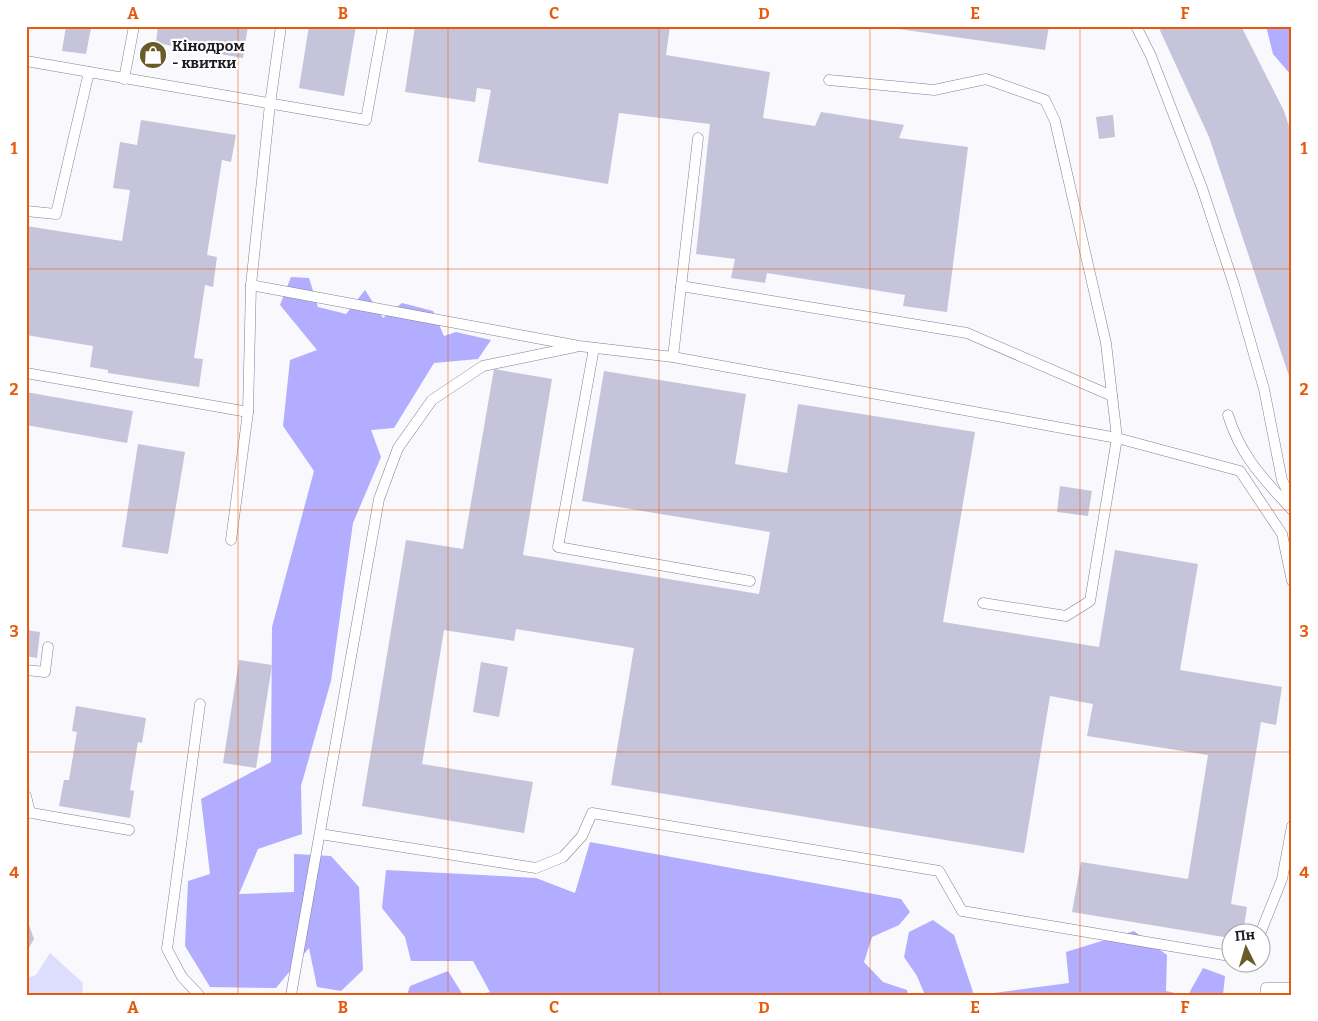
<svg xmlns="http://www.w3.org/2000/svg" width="1318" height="1021" font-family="Bitter,serif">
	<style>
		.green { fill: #ddddfe }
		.forest { fill: #b2adfe }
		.building { fill: #c5c4db }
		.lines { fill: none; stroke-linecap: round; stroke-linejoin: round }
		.lane-casing { stroke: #818195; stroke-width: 11 }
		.lane { stroke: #fff; stroke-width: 10 }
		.grid { fill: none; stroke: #e8590c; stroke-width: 1; stroke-opacity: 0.55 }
		.labels { text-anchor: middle; stroke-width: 4.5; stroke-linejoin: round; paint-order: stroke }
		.poi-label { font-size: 15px; font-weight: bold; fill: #1b1b23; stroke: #fff; text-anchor: start }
		.neatline { fill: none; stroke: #e8590c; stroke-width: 2 }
		.grid-label { font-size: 16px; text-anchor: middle; font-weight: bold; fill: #e8590c }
	</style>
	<rect width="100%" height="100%" fill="#f8f8fd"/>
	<path class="green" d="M50,953l33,30 -1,12h-56v-17l10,-3z"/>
	<g class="forest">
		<path d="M1266,26h26v59l-1,-10 -18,-21z"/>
		<path d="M291,277l18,1 9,29 28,7 19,-24 18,28 19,-15 31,8 11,25 12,-4 35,8 -13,19 -44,4 -40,65 -23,2 10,27 -28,66 -22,158 -30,105 1,48 -44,15 -19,45 55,-2v-38l37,2 28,31 4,83 -22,21 -24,-4 -8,-39 -33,40 -66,-1 -25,-41 3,-65 22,-7 -9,-75 70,-37 1,-135 42,-156 -31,-45 7,-66 27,-10 -37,-45z"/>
		<path d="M590,842l311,57 9,13 -11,13 -27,12 -8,25 19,20 24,8 1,5h-430l12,-3 -17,-31h-62l-6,-24 -23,-29 4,-38 150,8 39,15z"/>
		<path d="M933,920l21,15 20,60h-49l-8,-19 -13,-19 5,-25z"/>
		<path d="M1134,931l33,24 -1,36 18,4h-205l90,-12 -3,-31z"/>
		<path d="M1203,968l22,8 -2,19h-35z"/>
		<path d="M448,971l15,24h-56l3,-9z"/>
	</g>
	<g class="building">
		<path d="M66,26l25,2 -5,26 -24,-3z"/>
		<path d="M158,26h90l-5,32 -87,-15z"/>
		<path d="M309,26h47l-12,70 -45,-8z"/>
		<path d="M415,26h255l-4,29 104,17 -7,46 52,8 6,-14 83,13 -5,13 69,9 -21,165 -44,-6 2,-11 -138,-22 -2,10 -34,-5 4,-19 -39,-5 14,-130 -91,-11 -11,71 -130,-22 13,-72 -14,-2 -2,14 -70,-10z"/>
		<path d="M878,26h171l-4,24z"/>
		<path d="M1158,26h83l43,85 8,24v250l-83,-248z"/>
		<path d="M1113,115l2,22 -16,2 -3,-22z"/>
		<path d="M141,120l95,15 -5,27 -9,-2 -15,95 10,2 -4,30 -8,-2 -11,73 9,1 -4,28 -91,-14v-3l-18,-3 3,-21 -67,-11v-109l96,15 8,-51 -17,-2 7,-46 17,3z"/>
		<path d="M494,369l58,10 -29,176 236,39 11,-62 -188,-31 22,-130 142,23 -11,70 52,9 11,-69 177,28 -32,190 156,25 16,-97 83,14 -18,106 102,17 -6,38 -15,-3 -30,182 16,3 -4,27h-13v4l-158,-26 9,-50 107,17 20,-124 -121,-19 6,-32 -43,-8 -26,157 -413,-68 23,-137 -118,-19 -2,12 -70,-11 -22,134 111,18 -9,51 -162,-27 44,-266 57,9z"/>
		<path d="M26,392l107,19 -6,32 -101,-18z"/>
		<path d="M138,444l47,8 -17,102 -46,-7z"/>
		<path d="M1060,486l32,5 -4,25 -31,-4z"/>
		<path d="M26,630l14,2 -3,26 -11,-2z"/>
		<path d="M239,660l33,5 -16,103 -33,-5z"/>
		<path d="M481,662l27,5 -9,50 -26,-5z"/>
		<path d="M76,706l70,12 -4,25 -4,-1 -8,48 4,1 -4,27 -71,-12 5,-26h5l8,-48 -5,-1z"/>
		<path d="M26,923l3,2 5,14 -8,14z"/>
	</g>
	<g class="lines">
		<defs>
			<g id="lane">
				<path d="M1136,26l15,30 51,132 32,97 30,104 18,91 10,21"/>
				<path d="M26,61l340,59 17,-94"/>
				<path d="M124,79l10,-53"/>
				<path d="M829,80l105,10 52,-11 59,21 10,21 51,222 11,95 -27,163 -24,15 -83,-13"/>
				<path d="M26,211l30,3 33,-142"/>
				<path d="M251,285l328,61 94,11 444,81 123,33 42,63 10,47"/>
				<path d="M681,286l286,47 145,63"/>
				<path d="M594,348l-36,199 192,34"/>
				<path d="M673,357l25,-219"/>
				<path d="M26,373l222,39"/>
				<path d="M1228,415c13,42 36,64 64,95"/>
				<path d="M231,540l17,-128 3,-127 19,-181 11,-78"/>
				<path d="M26,670l19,2 3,-25"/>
				<path d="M26,796l4,17"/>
				<path d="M26,811l11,3 92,16"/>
				<path d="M320,834l216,34 27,-11 19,-21 10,-23 347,58 23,40 268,45"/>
				<path d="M1260,934l22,-55 10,-53"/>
				<path d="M199,995l-17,-18 -15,-28 33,-245"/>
				<path d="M291,995l88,-496 19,-51 34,-48 51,-34 92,-19"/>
				<path d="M1265,995l1,-7h26"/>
			</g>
		</defs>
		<use href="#lane" class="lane-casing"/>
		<use href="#lane" class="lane"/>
	</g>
	<path class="grid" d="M238,26v969M448,26v969M659,26v969M870,26v969M1080,26v969M26,269h1266M26,510h1266M26,752h1266"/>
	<defs>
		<symbol id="shop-disc" viewBox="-11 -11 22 22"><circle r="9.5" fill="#685c29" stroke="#fff"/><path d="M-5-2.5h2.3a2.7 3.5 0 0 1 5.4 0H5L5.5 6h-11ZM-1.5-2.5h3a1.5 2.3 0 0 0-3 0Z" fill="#fff"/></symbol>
	</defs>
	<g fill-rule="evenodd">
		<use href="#shop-disc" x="137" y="39" width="32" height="32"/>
	</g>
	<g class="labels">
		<g class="poi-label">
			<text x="172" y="51">Кінодром<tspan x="172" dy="17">- квитки</tspan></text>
		</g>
	</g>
	<rect width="1318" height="1021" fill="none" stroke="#ffffff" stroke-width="55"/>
	<g transform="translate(1246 948) rotate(355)"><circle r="24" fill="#ffffff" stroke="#a4a4a7"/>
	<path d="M0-4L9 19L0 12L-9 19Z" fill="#685c29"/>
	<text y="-8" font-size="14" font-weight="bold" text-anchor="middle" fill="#1b1b23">Пн</text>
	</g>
	<rect x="28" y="28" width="1262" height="966" class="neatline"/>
	<g class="grid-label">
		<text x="133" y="19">A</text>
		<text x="343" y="19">B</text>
		<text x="554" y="19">C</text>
		<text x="764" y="19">D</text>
		<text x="975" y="19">E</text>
		<text x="1185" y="19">F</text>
		<text x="14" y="154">1</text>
		<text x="1304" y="154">1</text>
		<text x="14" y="395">2</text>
		<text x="1304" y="395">2</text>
		<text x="14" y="637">3</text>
		<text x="1304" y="637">3</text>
		<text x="14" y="878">4</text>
		<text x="1304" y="878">4</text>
		<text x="133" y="1013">A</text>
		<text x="343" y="1013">B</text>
		<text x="554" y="1013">C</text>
		<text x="764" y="1013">D</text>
		<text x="975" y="1013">E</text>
		<text x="1185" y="1013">F</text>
	</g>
</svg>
